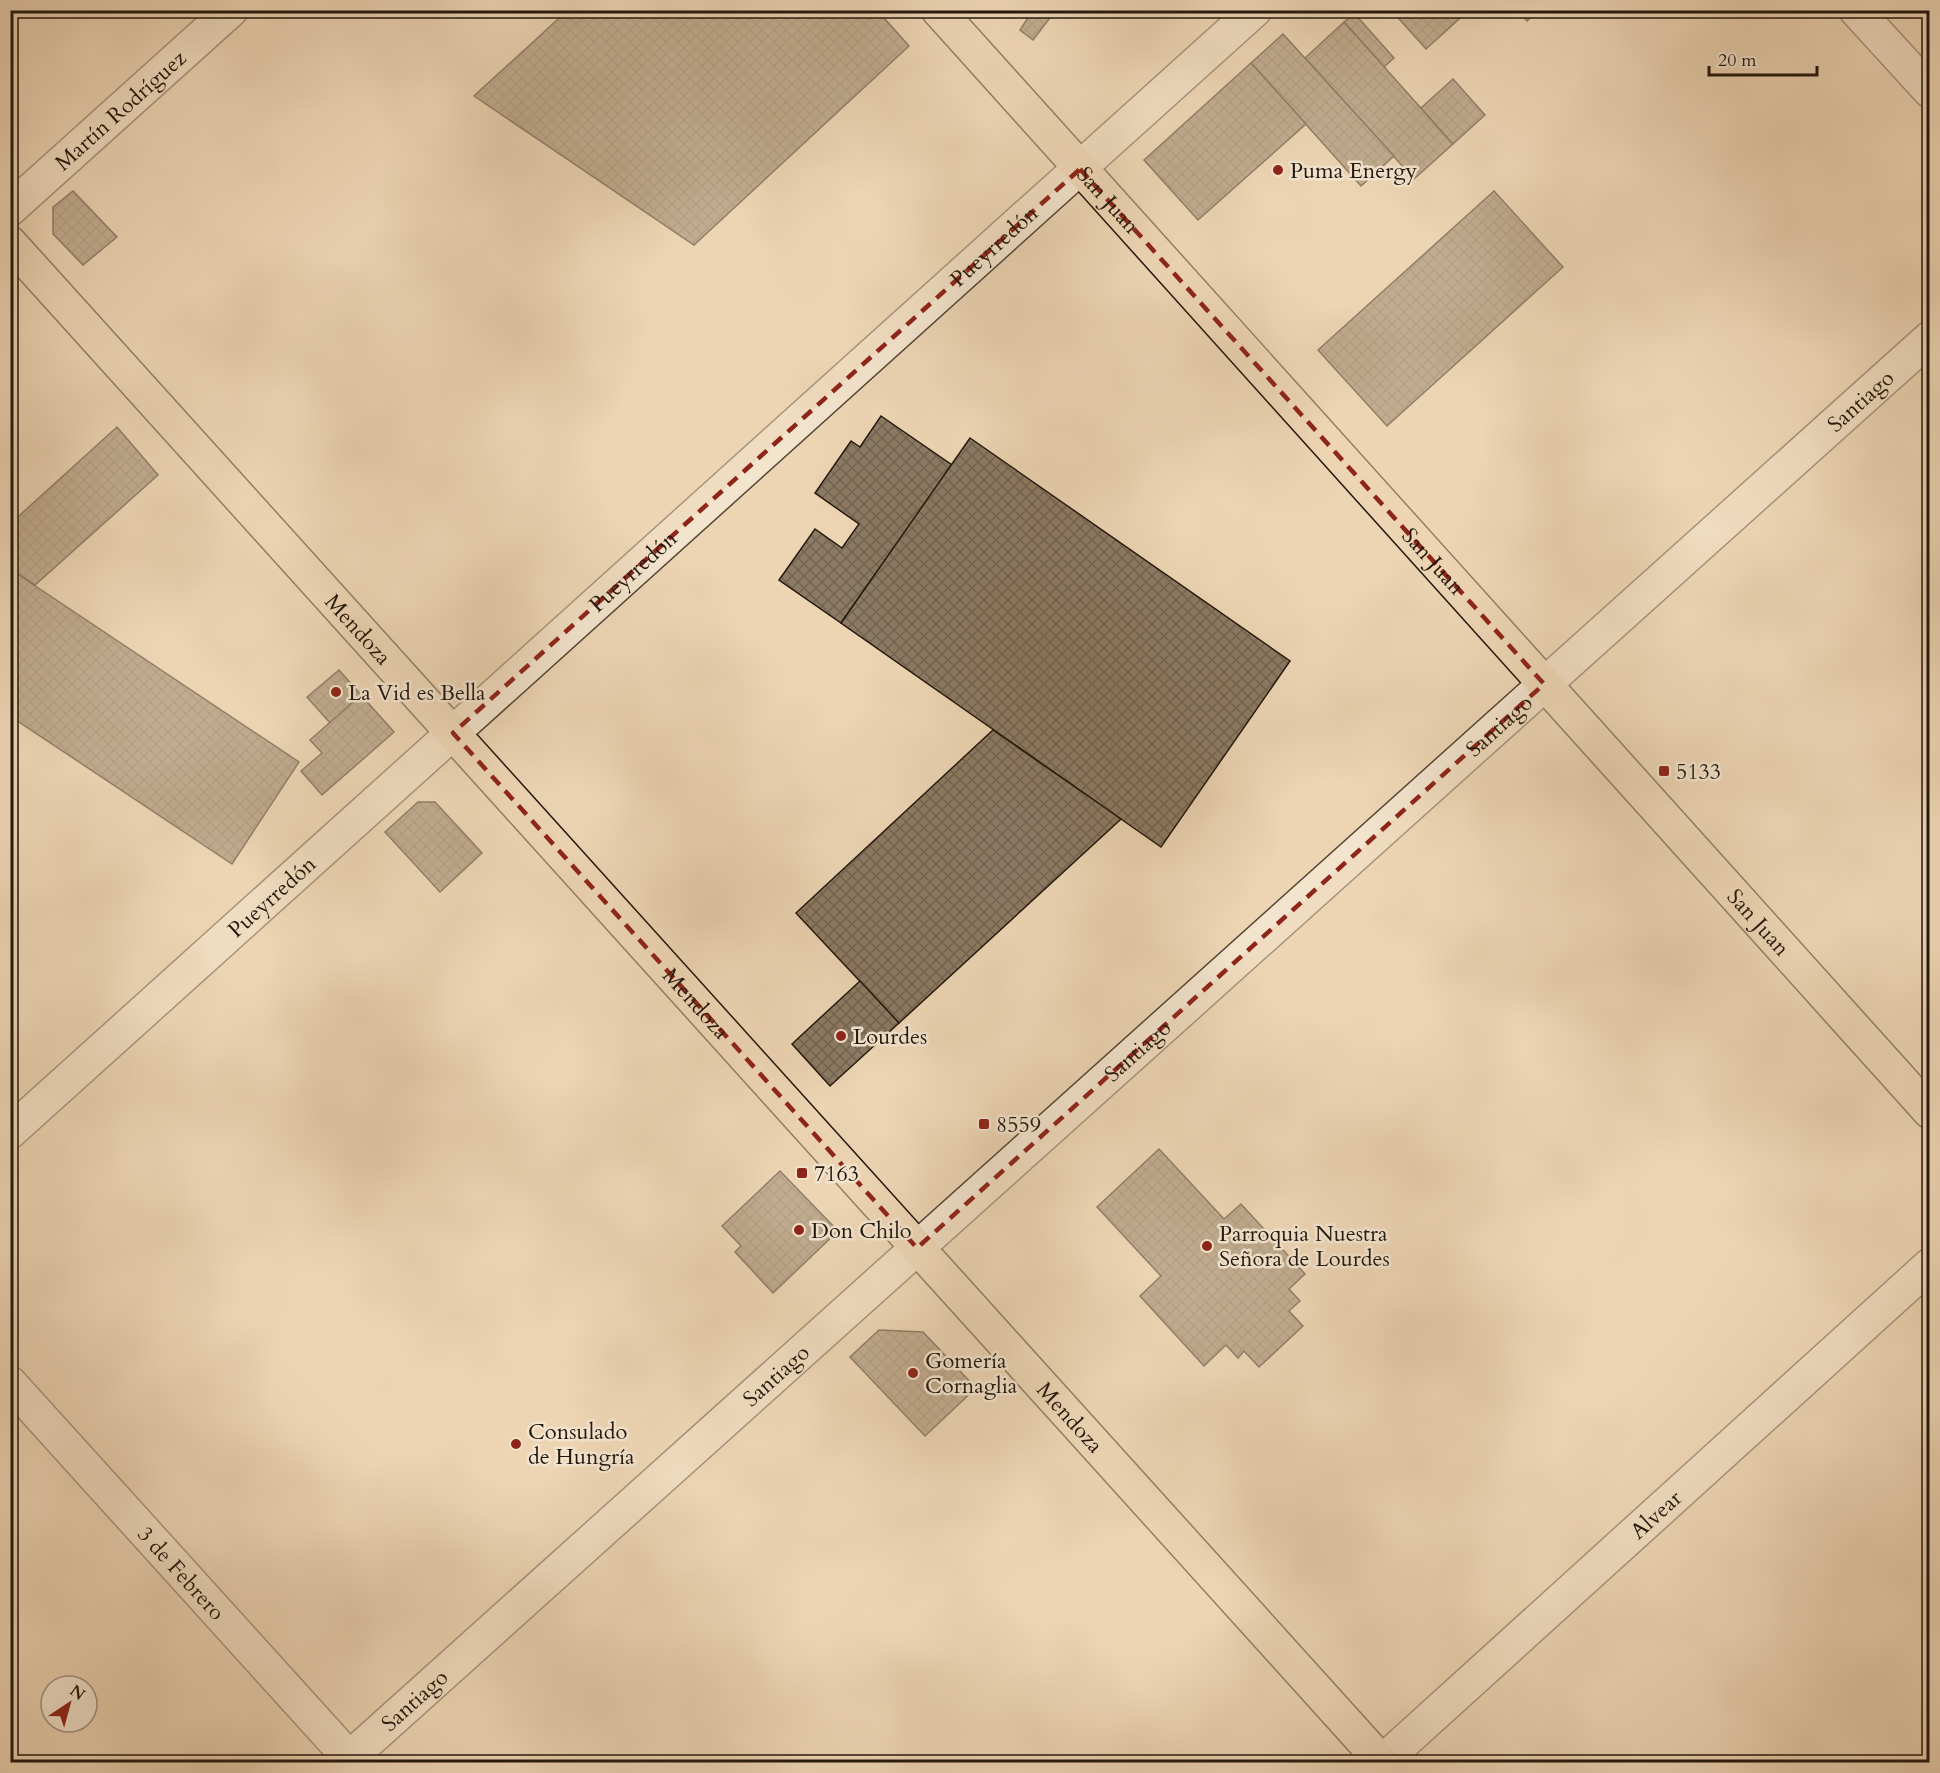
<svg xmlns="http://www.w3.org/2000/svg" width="1940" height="1773" font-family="Cardo,serif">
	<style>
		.building { fill: url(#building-cross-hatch); stroke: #23170d; stroke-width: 1.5 }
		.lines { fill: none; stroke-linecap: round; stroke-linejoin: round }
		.minor-casing { stroke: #564637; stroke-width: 36 }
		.major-casing { stroke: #23170d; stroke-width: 36 }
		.minor { stroke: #f3e4ce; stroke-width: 33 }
		.major { stroke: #edd5b4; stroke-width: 33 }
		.marked { fill: none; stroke: #8f2418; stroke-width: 4.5; stroke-dasharray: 12 8; stroke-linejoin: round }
		.poi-dot { fill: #8f2418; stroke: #f3e4ce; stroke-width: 2 }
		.labels { text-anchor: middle; stroke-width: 5; stroke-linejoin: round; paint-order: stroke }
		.street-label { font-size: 22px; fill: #23170d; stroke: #f3e4ce }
		.poi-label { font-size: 22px; fill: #23170d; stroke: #f3e4ce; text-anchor: start }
	</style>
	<defs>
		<pattern id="building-cross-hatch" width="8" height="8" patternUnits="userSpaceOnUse" patternTransform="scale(1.5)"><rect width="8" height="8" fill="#8c7a64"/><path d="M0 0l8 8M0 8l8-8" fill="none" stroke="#726351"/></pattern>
	</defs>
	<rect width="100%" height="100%" fill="#edd5b4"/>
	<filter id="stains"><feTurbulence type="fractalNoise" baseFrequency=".00333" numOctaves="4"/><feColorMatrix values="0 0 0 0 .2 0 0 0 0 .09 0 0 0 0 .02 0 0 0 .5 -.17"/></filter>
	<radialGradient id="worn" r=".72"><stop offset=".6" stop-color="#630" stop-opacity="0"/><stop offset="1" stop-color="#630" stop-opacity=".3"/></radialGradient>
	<g class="building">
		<path d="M568,10h309l32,36 -215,199 -220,-149z"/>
		<path d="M1033,10h23l-23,30 -13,-10z"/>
		<path d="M1391,10h78l-43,39z"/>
		<path d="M1517,10h22l-12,11z"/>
		<path d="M1354,13l40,45 -10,9 -40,-45z"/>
		<path d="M1344,22l109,122 -39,35 -109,-121z"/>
		<path d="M1283,34l111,122 -33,30 -110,-123z"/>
		<path d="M1251,63l55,61 -108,96 -54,-60z"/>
		<path d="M1453,79l32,36 -32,29 -32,-36z"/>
		<path d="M73,191l44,46 -34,28 -30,-31v-27z"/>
		<path d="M1494,191l69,76 -176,159 -69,-76z"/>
		<path d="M881,416l71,49 -111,158 -62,-43 36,-51 27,19 17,-24 -44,-31 36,-52 9,6z"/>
		<path d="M117,427l41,48 -123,110 -25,-16v-45z"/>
		<path d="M970,438l320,223 -129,186 -320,-224z"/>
		<path d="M10,569l289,193 -67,102 -222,-148z"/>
		<path d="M339,670l22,25 -31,28 -23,-26z"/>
		<path d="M361,695l33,37 -72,63 -21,-24 21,-18 -12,-13z"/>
		<path d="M993,730l128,89 -222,204 -103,-110z"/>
		<path d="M418,802h17l47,51 -42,39 -55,-60z"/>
		<path d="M860,981l39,42 -69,63 -38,-42z"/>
		<path d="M1159,1149l65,70 17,-15 64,70 -16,15 11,12 -11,10 14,15 -44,41 -15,-16 -6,7 -12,-13 -22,21 -64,-70 21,-20 -64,-69z"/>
		<path d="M780,1171l58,60 -65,62 -38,-41 6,-6 -19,-20z"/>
		<path d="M879,1330l44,2 53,56 -51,48 -75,-79z"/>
	</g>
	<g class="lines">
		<defs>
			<g id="minor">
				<path d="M1856,10l74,81"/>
				<path id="s1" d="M10,209l221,-199"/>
				<path id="s2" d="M10,1132l1245,-1122"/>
				<path id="s3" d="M10,1383l343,379"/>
				<path id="s4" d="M345,1762l1585,-1424"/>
				<path id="s5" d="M1382,1762l548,-497"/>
			</g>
			<g id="major">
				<path id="s6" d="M938,10l992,1102"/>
				<path id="s7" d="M10,243l1372,1519"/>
			</g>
		</defs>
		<use href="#minor" class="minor-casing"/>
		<use href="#major" class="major-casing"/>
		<use href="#minor" class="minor"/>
		<use href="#major" class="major"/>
	</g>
	<path d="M0 0H1940V1773H0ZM1080,169l464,515 -627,564 -464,-515z" fill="#edd5b4" fill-opacity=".55" fill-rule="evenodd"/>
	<path class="marked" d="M1080,169l464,515 -627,564 -464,-515z"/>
	<g class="poi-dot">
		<circle cx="1278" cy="170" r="6"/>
		<circle cx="336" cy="692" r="6"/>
		<rect x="1658" y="765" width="12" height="12" rx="3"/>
		<circle cx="841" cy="1036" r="6"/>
		<rect x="978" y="1118" width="12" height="12" rx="3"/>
		<rect x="796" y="1167" width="12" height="12" rx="3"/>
		<circle cx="799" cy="1230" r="6"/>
		<circle cx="1207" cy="1246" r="6"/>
		<circle cx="913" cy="1373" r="6"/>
		<circle cx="516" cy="1444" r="6"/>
	</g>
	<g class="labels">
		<g class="street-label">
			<text dy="8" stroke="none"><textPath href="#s1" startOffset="148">Martín Rodríguez</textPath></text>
			<text dy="8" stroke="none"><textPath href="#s6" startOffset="255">San Juan</textPath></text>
			<text dy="8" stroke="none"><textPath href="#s2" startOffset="1324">Pueyrredón</textPath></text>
			<text dy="8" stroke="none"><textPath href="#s4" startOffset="2037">Santiago</textPath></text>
			<text dy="8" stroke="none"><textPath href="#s6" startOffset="741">San Juan</textPath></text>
			<text dy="8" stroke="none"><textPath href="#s2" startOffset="838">Pueyrredón</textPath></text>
			<text dy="8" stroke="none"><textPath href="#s7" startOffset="520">Mendoza</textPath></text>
			<text dy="8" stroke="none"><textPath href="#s4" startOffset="1551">Santiago</textPath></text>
			<text dy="8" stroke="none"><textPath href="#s2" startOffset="352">Pueyrredón</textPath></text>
			<text dy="8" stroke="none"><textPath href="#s6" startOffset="1227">San Juan</textPath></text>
			<text dy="8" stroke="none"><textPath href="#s7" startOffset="1024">Mendoza</textPath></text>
			<text dy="8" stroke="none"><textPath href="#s4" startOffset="1065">Santiago</textPath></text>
			<text dy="8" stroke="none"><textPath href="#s4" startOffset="579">Santiago</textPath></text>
			<text dy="8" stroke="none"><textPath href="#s7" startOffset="1582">Mendoza</textPath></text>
			<text dy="8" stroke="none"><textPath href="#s5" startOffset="369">Alvear</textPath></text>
			<text dy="8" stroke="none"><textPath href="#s3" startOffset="256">3 de Febrero</textPath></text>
			<text dy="8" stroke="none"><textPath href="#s4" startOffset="93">Santiago</textPath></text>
		</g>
		<g class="poi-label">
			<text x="1290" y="178">Puma Energy</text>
			<text x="348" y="700">La Vid es Bella</text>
			<text x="1676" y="779">5133</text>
			<text x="853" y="1044">Lourdes</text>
			<text x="996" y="1132">8559</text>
			<text x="814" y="1181">7163</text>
			<text x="811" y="1238">Don Chilo</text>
			<text x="1219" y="1241">Parroquia Nuestra<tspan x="1219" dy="25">Señora de Lourdes</tspan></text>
			<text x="925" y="1368">Gomería<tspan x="925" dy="25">Cornaglia</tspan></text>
			<text x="528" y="1439">Consulado<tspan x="528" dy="25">de Hungría</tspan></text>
		</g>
	</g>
	<rect width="1940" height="1773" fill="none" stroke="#edd5b4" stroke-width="36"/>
	<rect x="12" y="12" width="1916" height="1749" fill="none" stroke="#23170d" stroke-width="3"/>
	<rect x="18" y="18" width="1904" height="1737" fill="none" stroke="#23170d" stroke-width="1.5"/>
	<g transform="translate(69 1704) rotate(36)"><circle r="28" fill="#f3e4ce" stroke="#a09281" stroke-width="1.5"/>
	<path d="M0-4.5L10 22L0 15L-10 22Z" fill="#8f2418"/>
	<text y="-9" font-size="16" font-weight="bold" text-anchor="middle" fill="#23170d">N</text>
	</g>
	<path d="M1709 66v9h108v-9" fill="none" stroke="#23170d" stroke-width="3"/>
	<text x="1718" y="66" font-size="18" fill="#23170d" stroke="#f3e4ce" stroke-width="4.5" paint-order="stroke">20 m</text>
	<rect width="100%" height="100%" filter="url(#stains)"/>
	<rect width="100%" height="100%" fill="url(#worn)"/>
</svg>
